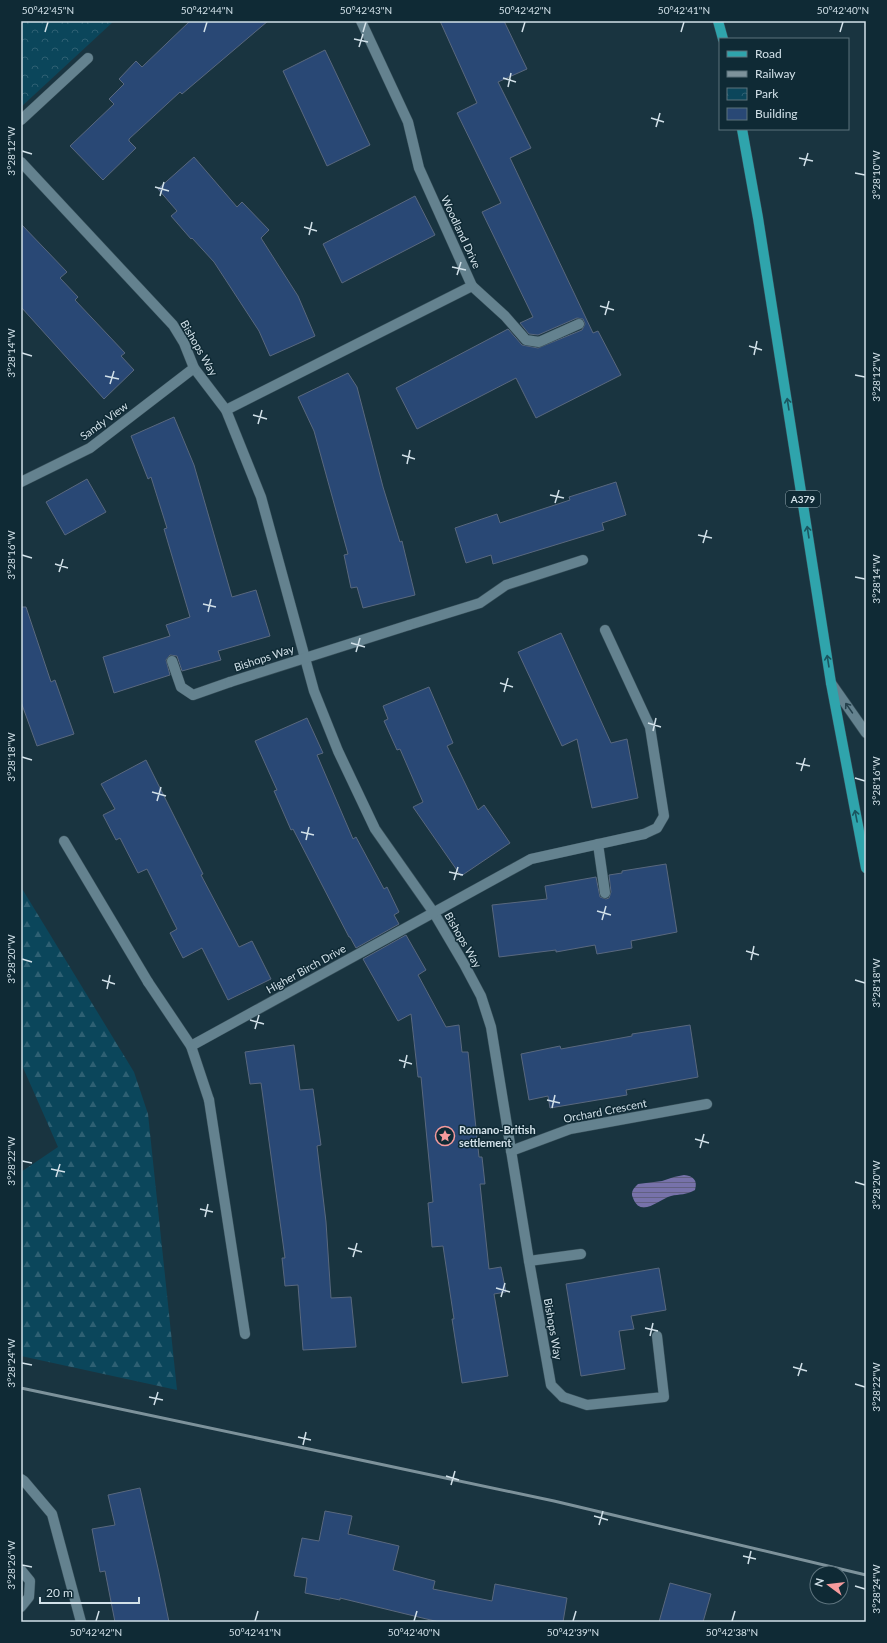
<svg xmlns="http://www.w3.org/2000/svg" width="887" height="1643" font-family="Lato,sans-serif">
	<style>
		.forest { fill: url(#forest-firs) }
		.park { fill: url(#park-crowns) }
		.water { fill: url(#water-rules) }
		.building { fill: #294875; stroke: #59687e }
		.lines { fill: none; stroke-linecap: round; stroke-linejoin: round }
		.lane-casing { stroke: #374f59; stroke-width: 11 }
		.street-casing { stroke: #374f59; stroke-width: 11 }
		.primary-casing { stroke: #374f59; stroke-width: 11 }
		.lane { stroke: #64828f; stroke-width: 10 }
		.street { stroke: #64828f; stroke-width: 10 }
		.primary { stroke: #2fa4ac; stroke-width: 10 }
		.rail { stroke: #7d929b; stroke-width: 3 }
		.oneway { stroke: #1a555f }
		.oneway2 { stroke: #24404c }
		.ticks { fill: none; stroke: #d2e1e9; stroke-width: 1.5 }
		.labels { text-anchor: middle; stroke-width: 3; stroke-linejoin: round; paint-order: stroke }
		.shield { fill: #0f2a35; stroke: #98aab3; stroke-width: 1 }
		.shield-label { font-size: 10px; font-weight: bold; fill: #d2e1e9 }
		.street-label { font-size: 11px; fill: #d2e1e9; stroke: #0f2a35 }
		.poi-label { font-size: 11px; font-weight: bold; fill: #d2e1e9; stroke: #0f2a35; text-anchor: start }
		.neatline { fill: none; stroke: #d2e1e9; stroke-width: 1.5 }
		.ticks-label { font-size: 10px; text-anchor: middle; fill: #d2e1e9 }
	</style>
	<defs>
		<pattern id="forest-firs" width="22" height="20" patternUnits="userSpaceOnUse"><rect width="22" height="20" fill="#0b465b"/><path d="M5 1l3.5 6h-7zM16 11l3.5 6h-7z" fill="#2e6073"/></pattern>
		<pattern id="park-crowns" width="20" height="18" patternUnits="userSpaceOnUse"><rect width="20" height="18" fill="#0b465b"/><path d="M2 6a3 3 0 1 1 6 0M12 15a3 3 0 1 1 6 0" fill="none" stroke="#2e6073"/></pattern>
		<pattern id="water-rules" width="6" height="5" patternUnits="userSpaceOnUse"><rect width="6" height="5" fill="#7772aa"/><path d="M0 2.5h6" fill="none" stroke="#616082"/></pattern>
	</defs>
	<rect width="100%" height="100%" fill="#193440"/>
	<path class="forest" d="M21,887l113,185 14,42 29,276 -156,-34v-184l37,-25 -37,-84z"/>
	<path class="park" d="M21,21h93l-93,86z"/>
	<path class="water" d="M684,1175c9,1 14,5 11,15 -8,5 -16,4 -24,6 -12,3 -30,23 -38,2 -3,-6 1,-10 5,-14l24,-3 12,-4z"/>
	<g class="building">
		<path d="M190,21h78l-86,73 -2,-2 -51,47v2l7,7 -33,32 -33,-34 44,-42 -5,-5 15,-15 -5,-5 17,-18 6,6z"/>
		<path d="M440,21h64l23,48 -29,13 33,66 -21,10 83,175 5,-2 23,44 -85,43 -20,-40 -99,51 -21,-41 112,-59 14,16 16,3 44,-18 3,-6 -2,-5 -6,-1 -39,17 -9,-1 -9,-11 13,-6 -51,-105 19,-9 -44,-90 20,-10z"/>
		<path d="M325,50l45,95 -43,21 -44,-95z"/>
		<path d="M194,157l43,50 5,-5 27,28 -8,8 37,58 17,40 -45,20 -11,-25 -45,-69 -22,-24 -1,1 -20,-23 6,-5 -19,-22z"/>
		<path d="M415,196l20,39 -93,48 -19,-39z"/>
		<path d="M21,224l46,48 -7,6 18,19 -3,3 50,53 -4,3 13,14 -30,29 -83,-92z"/>
		<path d="M348,373l9,14 26,100 17,55 2,-1 13,54 -52,13 -6,-21 -6,1 -7,-33 4,-1 -34,-123 -16,-34z"/>
		<path d="M174,417l20,48 38,132 24,-7 14,46 -52,15 3,9 -39,11 -5,-15 -7,-1 -4,5 4,15 -56,18 -11,-36 67,-21 -4,-11 24,-8 -26,-88 3,-1 -16,-51 -3,2 -17,-43z"/>
		<path d="M87,479l19,33 -41,23 -19,-33z"/>
		<path d="M616,482l10,33 -24,8 2,7 -111,34 -2,-9 -25,8 -11,-35 42,-14 3,9 70,-23 -1,-3z"/>
		<path d="M21,607h5l25,75 4,-2 19,54 -37,12 -16,-44z"/>
		<path d="M561,633l50,110 16,-4 11,59 -46,10 -15,-69 -15,7 -44,-94z"/>
		<path d="M429,687l24,56 -6,3 31,64 6,-5 26,38 -49,33 -48,-69 10,-5 -23,-53 -3,1 -13,-29 4,-2 -5,-13z"/>
		<path d="M307,718l16,35 -6,2 36,84 3,-2 28,52 3,-2 12,25 -5,3 5,9 -43,24 -6,-11h-1l-56,-108 -2,1 -17,-39 3,-1 -22,-49z"/>
		<path d="M146,760l57,114 -2,1 38,72 13,-6 19,38 -43,21 -26,-52 -19,10 -13,-25 7,-4 -30,-60 -9,4 -18,-35 -4,2 -13,-25 12,-6 -14,-25z"/>
		<path d="M666,864l11,68 -46,9 1,7 -35,6 -2,-9 -39,7v-2l-57,7 -7,-52 55,-6 -2,-13 51,-9 4,20 6,2 3,-1 2,-6 -2,-17 13,-2v-2z"/>
		<path d="M406,935l20,35 -8,5 28,52 13,-2 3,27h6l11,105h3l3,27h-5l9,85 12,-2 5,25 -12,2 14,82 -46,7 -10,-64h2l-11,-73 -11,1 -4,-44 5,-1 -12,-125h-3l-7,-63 -13,7 -35,-62z"/>
		<path d="M690,1025l8,52 -72,13 1,5 -77,13 -2,-12 -19,4 -8,-46 39,-8 1,3 71,-13v-2z"/>
		<path d="M294,1045l6,45 13,-1 8,56 -4,1 9,76 5,76 20,-1 5,50 -53,3 -5,-65 -13,1 -3,-28h3l-24,-175 -11,1 -5,-32z"/>
		<path d="M659,1268l7,42 -35,6 3,13 -15,2 6,38 -44,7 -15,-92z"/>
		<path d="M140,1488l19,85 10,49h-54l-10,-51 -5,1 -8,-43 23,-4 -7,-30z"/>
		<path d="M325,1511l27,5 -4,18 51,12 -6,24 42,11 -2,8 59,12 3,-17 72,14 -4,24h-124l-99,-24v2l-35,-7 2,-15 -13,-2 8,-38 17,3z"/>
		<path d="M670,1583l41,11 -8,28h-44z"/>
	</g>
	<g class="lines">
		<defs>
			<g id="lane">
				<path d="M21,120l67,-62"/>
				<path d="M472,286l33,30 21,24 13,2 40,-18"/>
				<path d="M409,625l71,-22 26,-18 77,-25"/>
				<path d="M605,630l45,97 14,89 -7,12 -13,6"/>
				<path d="M172,661l9,26 12,8 37,-13"/>
				<path d="M64,841l84,141"/>
				<path d="M209,1100l36,234"/>
				<path d="M563,1397l24,8 77,-8 -7,-61"/>
				<path d="M21,1570l9,11 -1,16 -8,10"/>
			</g>
			<g id="street">
				<path d="M21,162l152,163 11,18 10,25 32,42 35,87 53,194 24,60 37,78 59,84 30,51 17,32 10,31 38,234 22,124 12,12"/>
				<path d="M226,410l246,-124 -53,-118 -11,-46 -47,-101"/>
				<path d="M21,482l69,-34 104,-80"/>
				<path d="M230,682l179,-57"/>
				<path d="M831,683l35,50"/>
				<path d="M598,844l7,49"/>
				<path d="M148,982l43,64 18,54"/>
				<path d="M191,1046l340,-187 113,-25"/>
				<path d="M511,1151l59,-22 137,-25"/>
				<path d="M529,1261l52,-7"/>
				<path d="M21,1479l3,2 28,33 29,108"/>
			</g>
			<g id="primary">
				<path d="M718,21l5,18"/>
				<path d="M742,129l16,89 73,465 35,185"/>
			</g>
		</defs>
		<use href="#lane" class="lane-casing"/>
		<use href="#street" class="street-casing"/>
		<use href="#primary" class="primary-casing"/>
		<use href="#lane" class="lane"/>
		<use href="#street" class="street"/>
		<use href="#primary" class="primary"/>
		<path class="rail" d="M21,1388l533,113 312,74"/>
	</g>
	<defs><path id="oneway-shaft" d="M-6 0H5M1.5-3L5.5 0L1.5 3" fill="none" stroke-width="1.6" stroke-linecap="round" stroke-linejoin="round"/></defs>
	<g class="oneway">
		<use href="#oneway-shaft" transform="translate(788 404) rotate(-99)"/>
		<use href="#oneway-shaft" transform="translate(808 532) rotate(-99)"/>
		<use href="#oneway-shaft" transform="translate(828 661) rotate(-99)"/>
		<use href="#oneway-shaft" transform="translate(856 816) rotate(-101)"/>
	</g>
	<use class="oneway2" href="#oneway-shaft" transform="translate(849 708) rotate(-125)"/>
	<path class="ticks" d="M45,32l3,-10M204,32l3,-10M363,32l3,-10M522,32l3,-10M681,32l3,-10M840,32l3,-10M354,39l14,3M359,47l4,-13M503,78l13,4M508,87l3,-14M651,118l13,4M656,127l4,-14M22,151l10,3M799,158l14,3M804,166l4,-13M855,173l10,2M155,187l14,4M160,196l4,-14M304,227l13,4M309,235l3,-13M452,267l14,3M457,275l4,-13M600,306l14,4M605,315l4,-14M749,346l13,4M22,353l10,3M754,355l3,-14M855,375l10,2M105,376l14,3M110,384l4,-13M253,415l14,4M258,424l4,-14M402,455l13,4M407,464l3,-14M550,495l14,3M555,503l4,-13M698,535l14,3M703,543l4,-13M22,555l10,3M55,564l13,4M59,572l4,-13M855,577l10,2M203,604l13,3M208,612l3,-13M351,643l14,4M356,652l4,-14M500,683l13,4M504,692l4,-14M648,723l13,4M653,731l3,-13M22,757l10,3M796,763l14,3M801,771l4,-13M855,778l10,3M152,792l14,4M157,801l4,-14M301,832l13,3M306,840l3,-13M449,872l14,3M454,880l4,-13M597,911l14,4M602,920l4,-14M746,951l13,4M22,959l10,3M751,960l3,-14M102,980l13,4M855,980l10,3M107,989l3,-14M250,1020l14,4M255,1029l4,-14M399,1060l13,4M404,1068l3,-13M547,1100l13,3M552,1108l3,-13M695,1139l14,4M700,1148l4,-14M22,1161l10,2M51,1169l14,3M56,1177l4,-13M855,1182l10,3M200,1209l13,3M205,1217l3,-13M348,1248l14,4M353,1257l4,-14M496,1288l14,4M501,1297l4,-14M645,1328l13,3M650,1336l3,-13M22,1363l10,2M793,1367l14,4M798,1376l4,-13M855,1384l10,3M149,1397l14,3M154,1405l4,-13M298,1437l13,3M303,1445l3,-13M446,1476l13,4M451,1485l4,-14M594,1516l14,4M599,1525l4,-14M743,1556l13,3M748,1564l3,-13M22,1565l10,2M855,1586l10,3M96,1621l3,-10M255,1621l3,-10M414,1621l3,-10M573,1621l3,-10M732,1621l3,-10"/>
	<defs>
		<symbol id="sight-ring" viewBox="-11 -11 22 22"><circle r="9.5" fill="#0f2a35" stroke="#f59b9d" stroke-width="1.5"/><path d="M0-6L1.8-2.2L6-1.7L2.9 1.2L3.7 5.4L0 3.3L-3.7 5.4L-2.9 1.2L-6-1.7L-1.8-2.2Z" fill="#f59b9d"/></symbol>
	</defs>
	<g fill-rule="evenodd">
		<use href="#sight-ring" x="434" y="1125" width="22" height="22"/>
	</g>
	<g class="labels">
		<rect class="shield" x="786" y="491" width="34" height="16" rx="3"/>
		<g class="shield-label">
			<text x="803" y="503">A379</text>
		</g>
		<g class="street-label">
			<text transform="translate(461 232) rotate(65)" y="4">Woodland Drive</text>
			<text transform="translate(199 348) rotate(60)" y="4">Bishops Way</text>
			<text transform="translate(104 421) rotate(-36)" y="4">Sandy View</text>
			<text transform="translate(264 658) rotate(-18)" y="4">Bishops Way</text>
			<text transform="translate(463 940) rotate(60)" y="4">Bishops Way</text>
			<text transform="translate(306 969) rotate(-29)" y="4">Higher Birch Drive</text>
			<text transform="translate(605 1111) rotate(-11)" y="4">Orchard Crescent</text>
			<text transform="translate(553 1329) rotate(80)" y="4">Bishops Way</text>
		</g>
		<g class="poi-label">
			<text x="459" y="1134">Romano-British<tspan x="459" dy="13">settlement</tspan></text>
		</g>
	</g>
	<rect width="887" height="1643" fill="none" stroke="#0f2a35" stroke-width="44"/>
	<rect x="719" y="38" width="130" height="92" fill="#0f2a35" stroke="#5d737d"/>
	<rect x="727" y="51" width="20" height="6" fill="#2fa4ac" stroke="#5d737d"/>
	<text x="755" y="58" font-size="12" fill="#d2e1e9">Road</text>
	<rect x="727" y="71" width="20" height="6" fill="#7d929b" stroke="#5d737d"/>
	<text x="755" y="78" font-size="12" fill="#d2e1e9">Railway</text>
	<rect x="727" y="88" width="20" height="12" fill="url(#park-crowns)" stroke="#5d737d"/>
	<text x="755" y="98" font-size="12" fill="#d2e1e9">Park</text>
	<rect x="727" y="108" width="20" height="12" fill="#294875" stroke="#5d737d"/>
	<text x="755" y="118" font-size="12" fill="#d2e1e9">Building</text>
	<g transform="translate(829 1585) rotate(285)"><circle r="19" fill="#0f2a35" stroke="#5d737d"/>
	<path d="M0-3L7 15L0 10L-7 15Z" fill="#f59b9d"/>
	<text y="-6" font-size="11" font-weight="bold" text-anchor="middle" fill="#d2e1e9">N</text>
	</g>
	<path d="M40 1597v6h99v-6" fill="none" stroke="#d2e1e9" stroke-width="2"/>
	<text x="46" y="1597" font-size="12" fill="#d2e1e9" stroke="#0f2a35" stroke-width="3" paint-order="stroke">20 m</text>
	<rect x="22" y="22" width="843" height="1599" class="neatline"/>
	<g class="ticks-label">
		<text x="48" y="14">50°42'45"N</text>
		<text x="207" y="14">50°42'44"N</text>
		<text x="366" y="14">50°42'43"N</text>
		<text x="525" y="14">50°42'42"N</text>
		<text x="684" y="14">50°42'41"N</text>
		<text x="843" y="14">50°42'40"N</text>
		<text transform="translate(11 151) rotate(-90)" y="4">3°28'12"W</text>
		<text transform="translate(876 175) rotate(-90)" y="4">3°28'10"W</text>
		<text transform="translate(11 353) rotate(-90)" y="4">3°28'14"W</text>
		<text transform="translate(876 377) rotate(-90)" y="4">3°28'12"W</text>
		<text transform="translate(11 555) rotate(-90)" y="4">3°28'16"W</text>
		<text transform="translate(876 579) rotate(-90)" y="4">3°28'14"W</text>
		<text transform="translate(11 757) rotate(-90)" y="4">3°28'18"W</text>
		<text transform="translate(876 781) rotate(-90)" y="4">3°28'16"W</text>
		<text transform="translate(11 959) rotate(-90)" y="4">3°28'20"W</text>
		<text transform="translate(876 983) rotate(-90)" y="4">3°28'18"W</text>
		<text transform="translate(11 1161) rotate(-90)" y="4">3°28'22"W</text>
		<text transform="translate(876 1185) rotate(-90)" y="4">3°28'20"W</text>
		<text transform="translate(11 1363) rotate(-90)" y="4">3°28'24"W</text>
		<text transform="translate(876 1387) rotate(-90)" y="4">3°28'22"W</text>
		<text transform="translate(11 1565) rotate(-90)" y="4">3°28'26"W</text>
		<text transform="translate(876 1589) rotate(-90)" y="4">3°28'24"W</text>
		<text x="96" y="1636">50°42'42"N</text>
		<text x="255" y="1636">50°42'41"N</text>
		<text x="414" y="1636">50°42'40"N</text>
		<text x="573" y="1636">50°42'39"N</text>
		<text x="732" y="1636">50°42'38"N</text>
	</g>
</svg>
